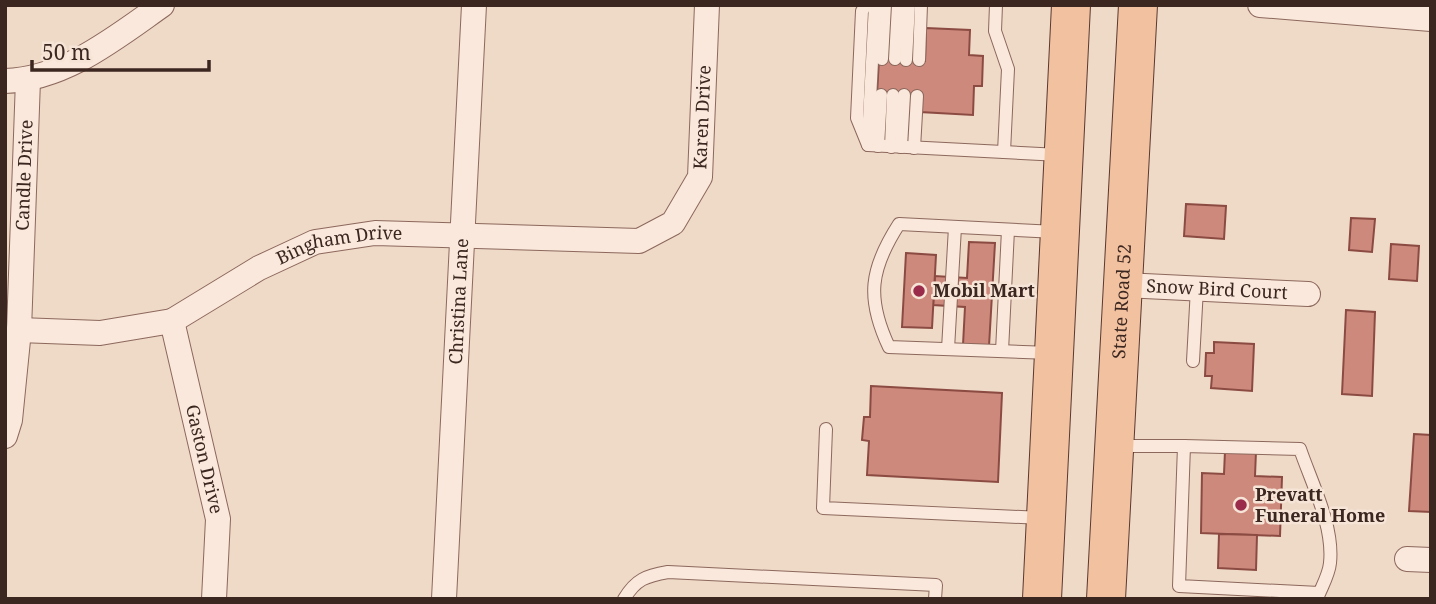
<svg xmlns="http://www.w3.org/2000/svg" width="1436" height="604" font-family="'Noto Serif',serif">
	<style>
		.building { fill: #ce897d; stroke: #8b4b42; stroke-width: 2 }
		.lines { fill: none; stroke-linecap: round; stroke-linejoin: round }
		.lane-casing { stroke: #8c685c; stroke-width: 14 }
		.street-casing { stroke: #8c685c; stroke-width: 26 }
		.primary-casing { stroke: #5a3830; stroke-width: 40 }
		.lane { stroke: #f9e8db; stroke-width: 12 }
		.street { stroke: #f9e8db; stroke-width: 24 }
		.primary { stroke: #f2c2a0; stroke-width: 38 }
		.poi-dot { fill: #9b2b4a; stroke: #f6e5d7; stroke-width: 2.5 }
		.labels { text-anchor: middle; stroke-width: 5; stroke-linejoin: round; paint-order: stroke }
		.street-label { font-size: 18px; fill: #3c2620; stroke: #f6e5d7 }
		.poi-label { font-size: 18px; font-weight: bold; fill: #3c2620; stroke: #f6e5d7; text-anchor: start }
	</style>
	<rect width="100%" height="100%" fill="#efd9c7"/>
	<g class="building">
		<path d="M926,28l44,2 -1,25 14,1 -1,30h-8l-1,29 -53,-3 1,-16 -44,-2 2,-35 46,2z"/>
		<path d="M1186,204l40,2 -2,33 -40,-3z"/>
		<path d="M1351,218l24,1 -3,33 -23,-2z"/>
		<path d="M969,242l26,1 -6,103 -26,-1 2,-38 -32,-2 2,-29 32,2z"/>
		<path d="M1391,244l28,2 -2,35 -28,-2z"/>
		<path d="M906,253l30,2 -4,73 -30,-1z"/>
		<path d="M1346,310l29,2 -3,84 -30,-2z"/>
		<path d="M1214,342l40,2 -2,47 -41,-3 1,-12h-7l1,-23h8z"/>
		<path d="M871,386l131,7 -4,89 -131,-7 2,-34 -7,-1 2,-23h6z"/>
		<path d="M1414,434l17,1v77l-22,-1z"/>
		<path d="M1225,451h31l-1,25 27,1 -2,59 -79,-3 1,-60 22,1z"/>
		<path d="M1219,534l38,1 -1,35 -38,-2z"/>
	</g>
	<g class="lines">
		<defs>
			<g id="lane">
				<path d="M866,5l-4,6 -5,107 11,27"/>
				<path d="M996,5l-1,26 13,38 -4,83"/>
				<path d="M882,59l3,-54"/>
				<path d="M895,59l3,-54"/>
				<path d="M906,60l3,-55"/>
				<path d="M919,60l2,-55"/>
				<path d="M868,138l7,-133"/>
				<path d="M868,145l192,10"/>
				<path d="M878,146l3,-51"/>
				<path d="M891,147l2,-52"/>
				<path d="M901,147l3,-52"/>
				<path d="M914,148l3,-52"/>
				<path d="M948,349l7,-122"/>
				<path d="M1002,351l6,-121"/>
				<path d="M1051,353l-162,-6c-23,-49 -19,-78 10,-123l157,8"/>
				<path d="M1193,361l4,-73"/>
				<path d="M826,429l-3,79 219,10"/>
				<path d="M1118,446h66"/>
				<path d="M624,599c12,-20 22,-23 44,-27l268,13 -1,14"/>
				<path d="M1317,599c4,-11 12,-24 13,-36 4,-37 -18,-79 -30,-114l-116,-3 -5,140 140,7"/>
			</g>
			<g id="street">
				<path d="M1260,5l171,14"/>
				<path d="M5,81c60,-2 110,-43 157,-76"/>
				<path id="s1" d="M1124,285l184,9"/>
				<path id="s2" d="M172,321l46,198 -4,80"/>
				<path id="s3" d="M19,330l81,3 72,-12 87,-53 56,-26 60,-9 264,8 34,-18 27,-46 7,-172"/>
				<path id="s4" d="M5,436l5,-16 9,-90 9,-250"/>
				<path d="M1407,559l24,1"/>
				<path id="s5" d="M444,599l30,-594"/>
			</g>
			<g id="primary">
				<path d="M1042,599l29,-594"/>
				<path id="s6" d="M1106,599l32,-594"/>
			</g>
		</defs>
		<use href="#lane" class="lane-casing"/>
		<use href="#street" class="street-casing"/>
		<use href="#primary" class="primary-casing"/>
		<use href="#lane" class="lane"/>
		<use href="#street" class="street"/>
		<use href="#primary" class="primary"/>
	</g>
	<g class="poi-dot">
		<circle cx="919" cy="291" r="7"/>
		<circle cx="1241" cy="505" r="7"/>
	</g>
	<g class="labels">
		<g class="street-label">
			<text dy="6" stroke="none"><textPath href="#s3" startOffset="794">Karen Drive</textPath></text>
			<text dy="6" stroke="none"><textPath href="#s4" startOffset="262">Candle Drive</textPath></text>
			<text dy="6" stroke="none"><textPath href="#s3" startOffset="341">Bingham Drive</textPath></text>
			<text dy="6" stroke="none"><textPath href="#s1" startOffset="93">Snow Bird Court</textPath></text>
			<text dy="6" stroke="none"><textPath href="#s5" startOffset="298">Christina Lane</textPath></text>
			<text dy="6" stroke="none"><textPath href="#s6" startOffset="298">State Road 52</textPath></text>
			<text dy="6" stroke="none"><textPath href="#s2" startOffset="142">Gaston Drive</textPath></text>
		</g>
		<g class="poi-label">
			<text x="933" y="297">Mobil Mart</text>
			<text x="1255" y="501">Prevatt<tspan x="1255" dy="21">Funeral Home</tspan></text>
		</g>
	</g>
	<rect width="1436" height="604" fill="none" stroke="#3c2620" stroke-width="14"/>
	<path d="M32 60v10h177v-10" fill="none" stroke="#3c2620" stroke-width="3.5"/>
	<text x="42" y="60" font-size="21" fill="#3c2620" stroke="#f6e5d7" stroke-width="5" paint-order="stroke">50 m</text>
</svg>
